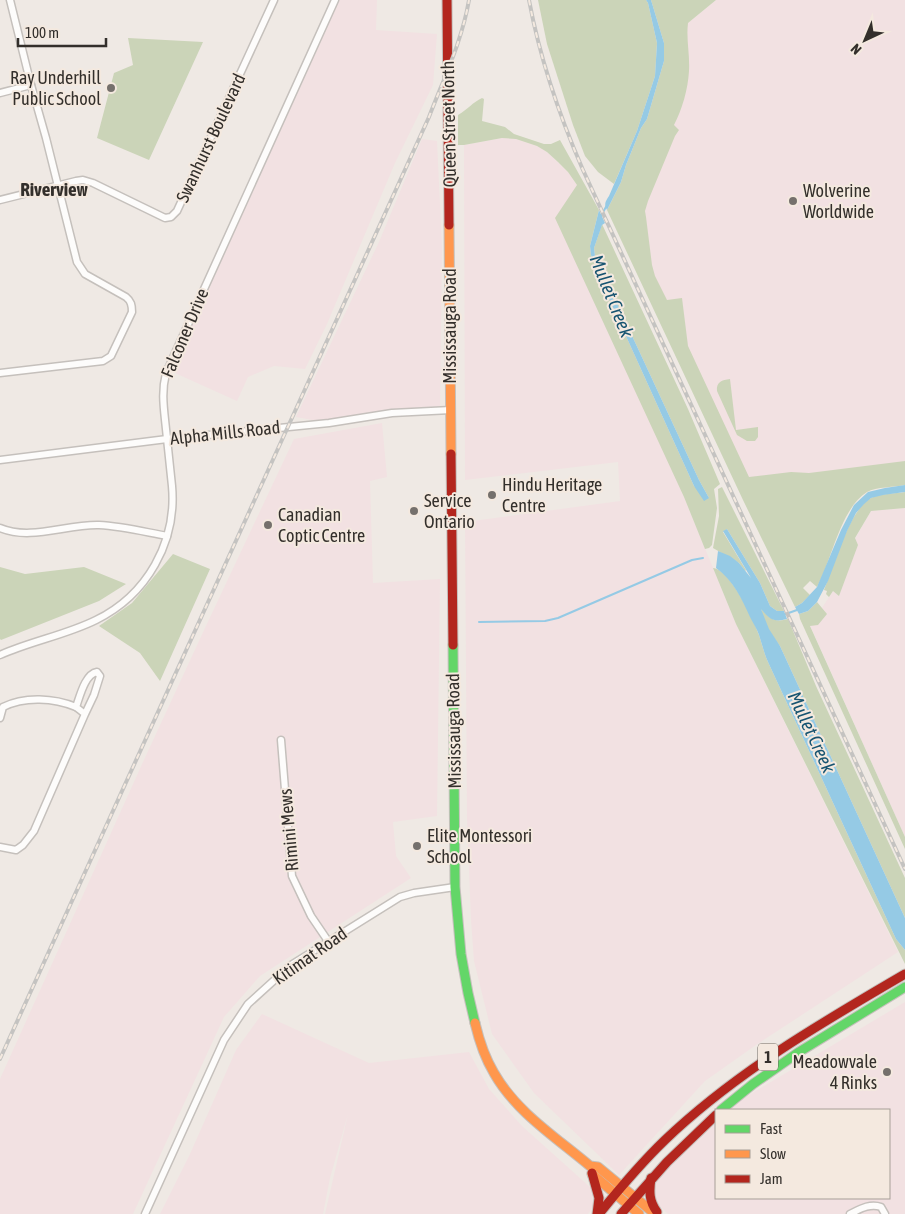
<svg xmlns="http://www.w3.org/2000/svg" width="905" height="1214" font-family="'Asap Condensed',sans-serif">
	<style>
		.industrial { fill: #f2e1e2 }
		.green { fill: #cbd4b8 }
		.water { fill: #95cae5 }
		.lines { fill: none; stroke-linecap: round; stroke-linejoin: round }
		.stream { stroke: #95cae5; stroke-width: 2 }
		.street-casing { stroke: #c5c0bc; stroke-width: 9 }
		.fast-casing { stroke: #c5c0bc; stroke-width: 11 }
		.slow-casing { stroke: #c5c0bc; stroke-width: 11 }
		.jam-casing { stroke: #c5c0bc; stroke-width: 11 }
		.street { stroke: #fdfcfb; stroke-width: 6 }
		.fast { stroke: #63d668; stroke-width: 9 }
		.slow { stroke: #ff974d; stroke-width: 9 }
		.jam { stroke: #b3261e; stroke-width: 9 }
		.rail-casing { stroke: #c4c3c1; stroke-width: 4 }
		.rail { stroke: #f4e9df; stroke-width: 2; stroke-dasharray: 5.5; stroke-linecap: butt }
		.poi-dot { fill: #75706c; stroke: #f4e9df; stroke-width: 2 }
		.labels { text-anchor: middle; stroke-width: 4; stroke-linejoin: round; paint-order: stroke }
		.shield { fill: #f4e9df; stroke: #6d6761; stroke-width: 1 }
		.shield-label { font-size: 16px; font-weight: bold; fill: #332f2b }
		.poi-label { font-size: 18px; fill: #332f2b; stroke: #f4e9df; text-anchor: start }
		.street-label { font-size: 18px; fill: #332f2b; stroke: #f4e9df }
		.neighbourhood-label { font-size: 19px; font-weight: bold; fill: #332f2b; stroke: #f4e9df }
		.water-label { font-size: 19px; font-style: italic; fill: #175471; stroke: #f4e9df }
	</style>
	<rect width="100%" height="100%" fill="#efe9e4"/>
	<g class="industrial">
		<path d="M335,0h42l-1,30 61,4 -4,51 -38,78 -68,161 -22,45 -31,-3 -26,11 -11,24 -62,-28h-9z"/>
		<path d="M716,0h189v469l-160,19 -125,-270 7,-39 24,-72 13,-45v-19z"/>
		<path d="M502,138l14,1 21,7 10,6 21,20 9,13 107,312 52,127 162,328 -142,93 -51,36 -86,94 -85,-82 -42,-59 -18,-73 -3,-41 -4,-101 -2,-297 155,-21 -2,-39 -153,18 -1,-335z"/>
		<path d="M422,139l15,2 5,107 -2,162 -111,13 -33,-6 83,-175z"/>
		<path d="M382,423l5,54 -17,4 3,102 67,-4 -3,237 -44,6 3,34 15,22 -151,98 -36,41 -91,197h-133v-135l143,-317 62,-134 89,-189z"/>
		<path d="M905,508v329l-95,-212h8l9,-11 -5,-6 11,-17 6,5 16,-57 16,-28z"/>
		<path d="M905,1002v212h-237l-15,-14 -1,-16 64,-62v76h173v-88h-161l6,-6z"/>
		<path d="M262,1014l107,49 100,-11 20,37 33,37 69,62 3,18 -6,8h-263l23,-100 -18,64 -7,36h-163l30,-60 46,-104z"/>
	</g>
	<g class="green">
		<path d="M538,0h108l2,3 9,40 -2,33 -18,55 -23,53 -16,-12 -13,-16 -12,-31 -26,-81z"/>
		<path d="M651,0h65l-28,23c-2,16 2,32 1,48 -1,18 -7,39 -15,54l5,5 -4,6 -27,65 -3,10 1,6 6,48 3,11 12,24 15,-2 6,48 61,131 42,-5 18,1 96,-12v24c-10,2 -29,2 -38,7 -27,17 -35,68 -50,95l-7,-6 -7,7 7,7 -8,8 -7,4 -52,-107 -136,-290 14,-28 5,-17 15,-37 6,-9 17,-58v-18z"/>
		<path d="M128,38l75,4 -54,118 -52,-22 17,-65 19,-8z"/>
		<path d="M482,98l2,1 -2,22 23,6 9,7 30,10h7l9,-4 39,70 -9,36 1,9 10,26 93,205 15,12 -10,-18 -104,-224 -1,-8 8,-24 86,185 32,75 -6,5 3,19 -5,37 -3,3 -4,1 -21,-52 -129,-279 22,-33 -9,-13 -10,-10 -11,-10 -10,-6 -21,-7 -14,-1 -38,7h-6v-30c9,-5 15,-13 24,-17z"/>
		<path d="M730,379l6,51 22,-3v10l-3,4h-8l-10,-6 -20,-44c-1,-9 5,-11 13,-12z"/>
		<path d="M722,487l62,124h-7l-7,-5 -10,-23 -33,-54 -4,3 23,38 -1,1 -6,-8 -26,-15 6,-32 -1,-27z"/>
		<path d="M905,492v16l-34,3 -16,27 3,7 -19,51 -6,-5 -4,6 -3,-3 1,-3 -3,-1c9,-22 26,-82 47,-92 10,-5 23,-4 34,-6z"/>
		<path d="M173,554l37,15 -50,112 -20,-28 -41,-27 33,-23z"/>
		<path d="M0,567l25,7 59,-7 42,17 -27,17 -98,39 -1,-1z"/>
		<path d="M713,568c17,1 41,52 46,67 3,9 5,18 9,27l128,277 9,11v14l-169,-340z"/>
		<path d="M817,602l10,12 -9,11 -8,1 95,211v12l-105,-230 -1,-5 9,-3z"/>
		<path d="M761,608c7,10 14,15 27,11l28,67 89,192v40l-125,-272c-8,-11 -18,-24 -19,-38z"/>
	</g>
	<g class="water">
		<path d="M646,0h5l13,43v18l-17,58 -6,9 -15,37 -5,17 -14,28c-3,-6 -2,-8 2,-14l28,-65 18,-55 2,-33 -9,-40z"/>
		<path d="M599,210l6,13 -3,2 -8,23 1,8 104,224 10,18 -5,3 -10,-15 -93,-205 -10,-26 -1,-9z"/>
		<path d="M905,485v7l-22,3 -12,3 -7,6 -8,9 -9,18 -19,50 -11,21 -9,9 -9,3 -4,-7 7,-4 15,-16 24,-57 13,-25 14,-13 17,-4z"/>
		<path d="M727,529l33,54 10,23 7,5h7l3,8c-14,4 -18,-1 -26,-10l8,20 11,17 125,272v32l-9,-11 -128,-277c-4,-9 -6,-18 -9,-27 -2,-6 -6,-12 -9,-18 -8,-18 -17,-37 -34,-49l2,-17 12,5 9,7 12,15 -28,-47z"/>
	</g>
	<g class="lines">
		<g class="stream">
			<path d="M601,216l6,-11"/>
			<path d="M783,615l14,-5"/>
			<path d="M479,622l66,-1 13,-3 134,-58 11,-2"/>
		</g>
		<defs>
			<g id="street">
				<path d="M0,93l31,-8"/>
				<path d="M0,200l76,-19 7,-1 10,3 72,35 6,-1 6,-6 97,-211"/>
				<path d="M0,373l103,-12 8,-5 21,-44c0,-7 -1,-11 -6,-15l-41,-23 -8,-12 -31,-124 -15,-53 -21,-85"/>
				<path d="M0,460l167,-21 162,-16 63,-10 59,-3"/>
				<path d="M0,528c31,13 66,-4 99,-3 23,1 46,7 68,11"/>
				<path d="M0,655c31,-14 66,-20 96,-35 51,-25 81,-78 76,-134 -2,-19 -4,-38 -6,-57 -2,-20 -5,-36 0,-56l169,-373"/>
				<path d="M0,718l3,-11c22,-11 51,-9 73,0"/>
				<path d="M281,740l11,136 19,40 17,25"/>
				<path d="M0,847l16,3 7,-5 11,-14 51,-117 9,-19 6,-19 -3,-4c-12,2 -17,24 -21,35l9,7"/>
				<path d="M145,1214l79,-174 24,-36 43,-39 109,-68 14,-4 41,-6"/>
				<path d="M850,1214c10,-5 20,-11 31,-7l4,7"/>
			</g>
			<g id="fast">
				<path d="M453,645l2,242 6,67 7,39 7,30"/>
				<path d="M721,1110l32,-26 46,-32 106,-65"/>
			</g>
			<g id="slow">
				<path d="M449,225l2,229"/>
				<path d="M475,1023c4,17 10,35 19,50 22,39 63,65 96,93l8,1 57,47"/>
				<path d="M592,1174l47,40"/>
			</g>
			<g id="jam">
				<path d="M447,0l2,225"/>
				<path d="M451,454l2,191"/>
				<path d="M592,1173l7,25 -2,16"/>
				<path d="M651,1178c-2,14 -2,23 6,34"/>
				<path d="M599,1214c21,-26 42,-51 66,-74 70,-67 156,-117 240,-166"/>
				<path d="M621,1214l46,-52 49,-47"/>
			</g>
		</defs>
		<use href="#street" class="street-casing"/>
		<use href="#fast" class="fast-casing"/>
		<use href="#slow" class="slow-casing"/>
		<use href="#jam" class="jam-casing"/>
		<use href="#street" class="street"/>
		<use href="#fast" class="fast"/>
		<use href="#slow" class="slow"/>
		<use href="#jam" class="jam"/>
		<defs>
			<g id="rail">
				<path d="M529,0c11,59 30,115 54,170l322,699"/>
				<path d="M0,1059l429,-942c15,-39 33,-76 40,-117"/>
			</g>
		</defs>
		<use href="#rail" class="rail-casing"/>
		<use href="#rail" class="rail"/>
	</g>
	<g class="poi-dot">
		<circle cx="111" cy="88" r="5"/>
		<circle cx="793" cy="201" r="5"/>
		<circle cx="492" cy="495" r="5"/>
		<circle cx="414" cy="511" r="5"/>
		<circle cx="268" cy="525" r="5"/>
		<circle cx="417" cy="846" r="5"/>
		<circle cx="887" cy="1072" r="5"/>
	</g>
	<g class="labels">
		<rect class="shield" x="758" y="1043.5" width="20" height="27" rx="4"/>
		<g class="shield-label">
			<text x="768" y="1063">1</text>
		</g>
		<g class="poi-label">
			<text x="101" y="84" text-anchor="end">Ray Underhill<tspan x="101" dy="21">Public School</tspan></text>
			<text x="803" y="197">Wolverine<tspan x="803" dy="21">Worldwide</tspan></text>
			<text x="502" y="491">Hindu Heritage<tspan x="502" dy="21">Centre</tspan></text>
			<text x="424" y="507">Service<tspan x="424" dy="21">Ontario</tspan></text>
			<text x="278" y="521">Canadian<tspan x="278" dy="21">Coptic Centre</tspan></text>
			<text x="427" y="842">Elite Montessori<tspan x="427" dy="21">School</tspan></text>
			<text x="877" y="1068" text-anchor="end">Meadowvale<tspan x="877" dy="21">4 Rinks</tspan></text>
		</g>
		<g class="street-label">
			<text transform="translate(449 124) rotate(-91)" y="6">Queen Street North</text>
			<text transform="translate(211 138) rotate(-65)" y="6">Swanhurst Boulevard</text>
			<text transform="translate(450 326) rotate(-90)" y="6">Mississauga Road</text>
			<text transform="translate(185 333) rotate(-67)" y="6">Falconer Drive</text>
			<text transform="translate(225 433) rotate(-6)" y="6">Alpha Mills Road</text>
			<text transform="translate(454 731) rotate(-91)" y="6">Mississauga Road</text>
			<text transform="translate(289 830) rotate(-95)" y="6">Rimini Mews</text>
			<text transform="translate(310 956) rotate(-35)" y="6">Kitimat Road</text>
		</g>
		<g class="neighbourhood-label">
			<text x="54" y="196">Riverview</text>
		</g>
		<g class="water-label">
			<text transform="translate(612 296) rotate(68)" y="7">Mullet Creek</text>
			<text transform="translate(812 732) rotate(65)" y="7">Mullet Creek</text>
		</g>
	</g>
	<rect x="715" y="1109" width="175" height="90" fill="#f4e9df" stroke="#a79f97"/>
	<rect x="725" y="1125" width="25" height="8" fill="#63d668" stroke="#a79f97"/>
	<text x="760" y="1134" font-size="15" fill="#332f2b">Fast</text>
	<rect x="725" y="1150" width="25" height="8" fill="#ff974d" stroke="#a79f97"/>
	<text x="760" y="1159" font-size="15" fill="#332f2b">Slow</text>
	<rect x="725" y="1175" width="25" height="8" fill="#b3261e" stroke="#a79f97"/>
	<text x="760" y="1184" font-size="15" fill="#332f2b">Jam</text>
	<g transform="translate(865 40) rotate(224)" stroke="#f4e9df" stroke-width="4" paint-order="stroke">
	<path d="M0-4L9 19L0 12L-9 19Z" fill="#332f2b"/>
	<text y="-8" font-size="14" font-weight="bold" text-anchor="middle" fill="#332f2b">N</text>
	</g>
	<path d="M18 38v8h88v-8" fill="none" stroke="#332f2b" stroke-width="2.5"/>
	<text x="25" y="38" font-size="15" fill="#332f2b" stroke="#f4e9df" stroke-width="4" paint-order="stroke">100 m</text>
</svg>
